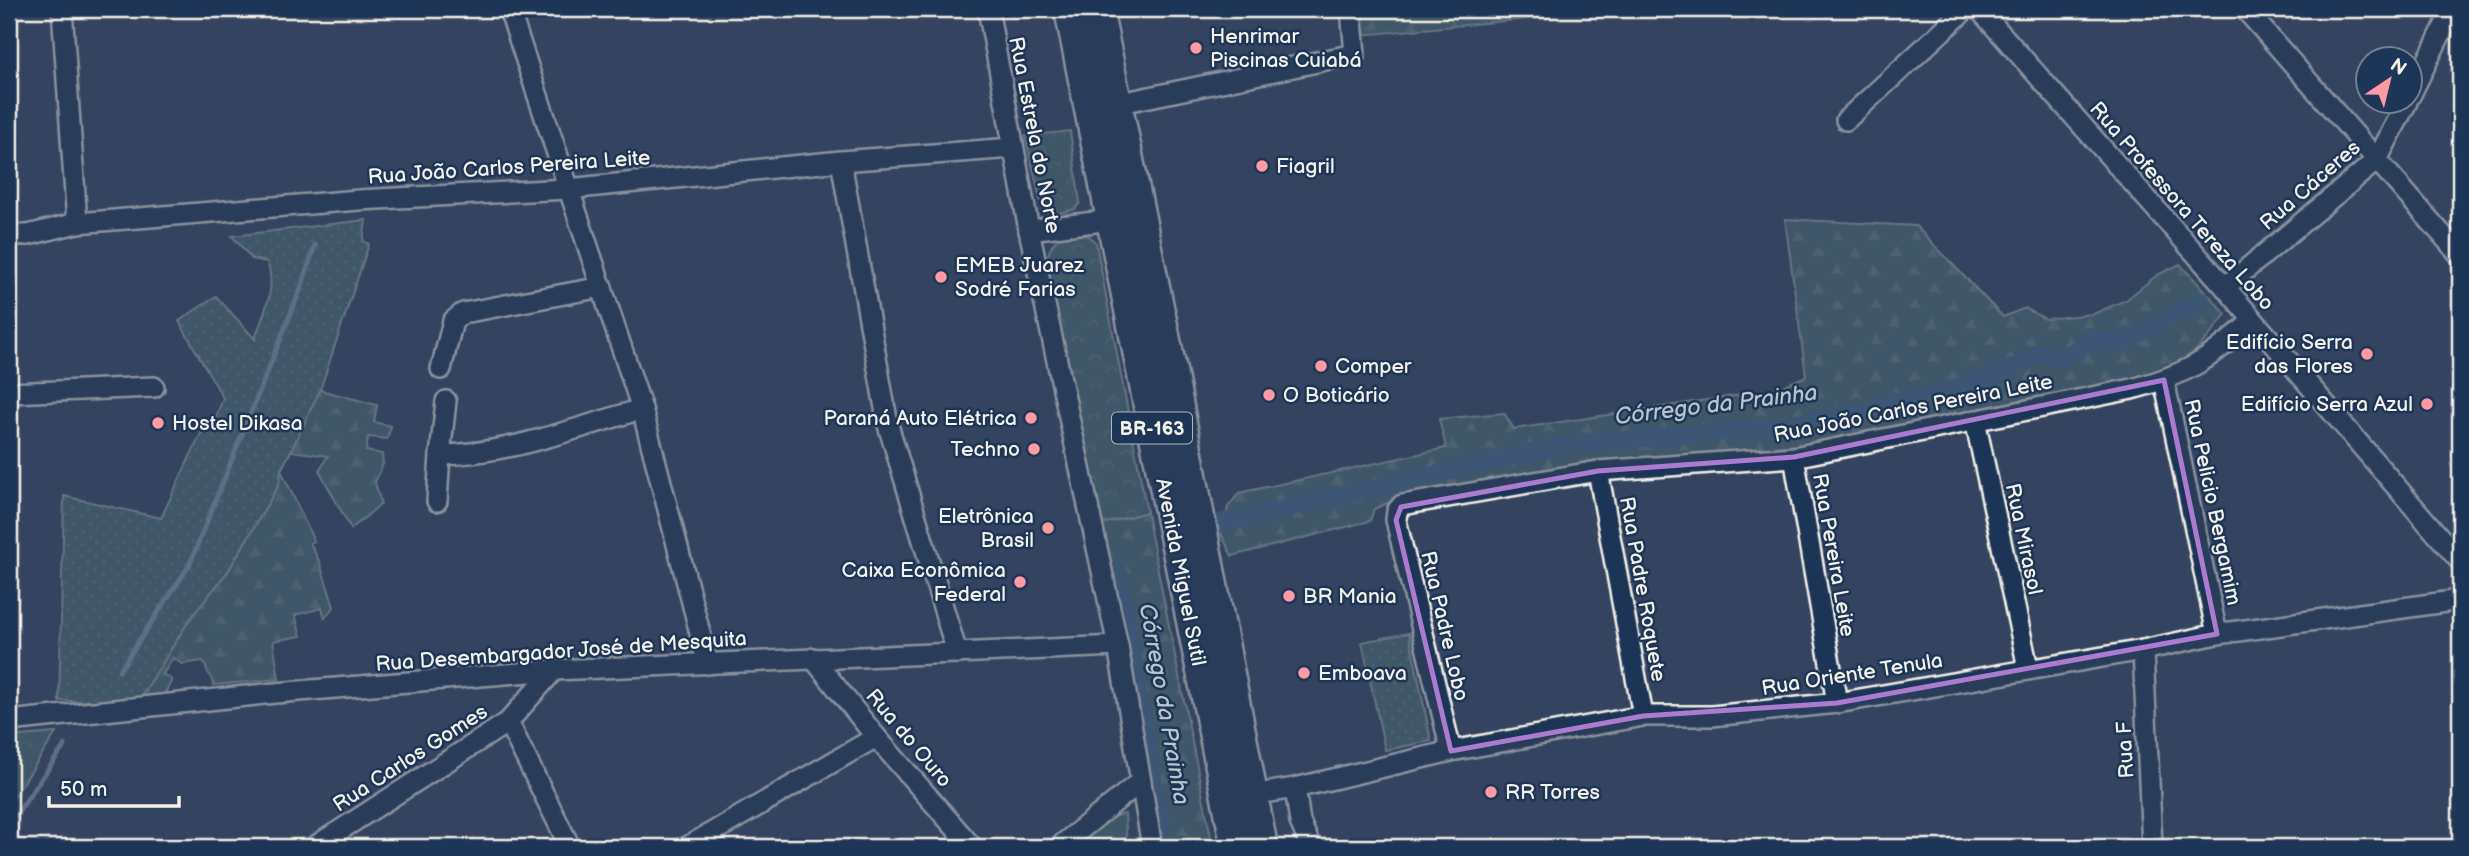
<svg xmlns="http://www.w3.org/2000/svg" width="2469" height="856" font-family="'Balsamiq Sans',sans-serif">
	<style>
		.grass { fill: url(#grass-dots); stroke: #a1b0ac; stroke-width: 2 }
		.forest { fill: url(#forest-firs); stroke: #a1b0ac; stroke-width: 2 }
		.park { fill: url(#park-crowns); stroke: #a1b0ac; stroke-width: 2 }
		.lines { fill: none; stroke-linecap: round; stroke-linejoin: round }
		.stream { stroke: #8ea2b4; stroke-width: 5 }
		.canal { stroke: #4a6d91; stroke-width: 18 }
		.minor-casing { stroke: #f4f1e8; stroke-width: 24 }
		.highway-casing { stroke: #f4f1e8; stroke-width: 35 }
		.minor { stroke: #1d3557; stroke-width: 19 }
		.highway { stroke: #1d3557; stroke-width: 30 }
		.marked { fill: none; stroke: #ab7bcf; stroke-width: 5; stroke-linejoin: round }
		.poi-dot { fill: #ff9aa2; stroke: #1d3557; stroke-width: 2.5 }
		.labels { text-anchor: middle; stroke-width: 5; stroke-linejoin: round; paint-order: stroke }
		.shield { fill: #1d3557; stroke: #b4b9bc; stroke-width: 2 }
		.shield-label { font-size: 19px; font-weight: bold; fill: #f4f1e8 }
		.poi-label { font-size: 21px; fill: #f4f1e8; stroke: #1d3557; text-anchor: start }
		.street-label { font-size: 21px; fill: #f4f1e8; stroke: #1d3557 }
		.water-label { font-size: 23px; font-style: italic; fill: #b8c3ca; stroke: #1d3557 }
	</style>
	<defs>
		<pattern id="grass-dots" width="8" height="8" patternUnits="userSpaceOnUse" patternTransform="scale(1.75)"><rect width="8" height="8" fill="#4e7071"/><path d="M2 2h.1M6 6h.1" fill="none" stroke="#688585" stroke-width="1.8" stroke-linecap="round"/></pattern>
		<pattern id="forest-firs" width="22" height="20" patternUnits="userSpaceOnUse" patternTransform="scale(1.75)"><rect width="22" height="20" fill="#4e7071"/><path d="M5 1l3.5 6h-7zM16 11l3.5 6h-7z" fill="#688585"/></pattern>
		<pattern id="park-crowns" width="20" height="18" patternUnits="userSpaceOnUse" patternTransform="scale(1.75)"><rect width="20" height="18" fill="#4e7071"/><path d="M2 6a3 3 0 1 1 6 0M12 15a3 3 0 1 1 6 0" fill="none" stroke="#688585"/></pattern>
	</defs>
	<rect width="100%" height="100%" fill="#344460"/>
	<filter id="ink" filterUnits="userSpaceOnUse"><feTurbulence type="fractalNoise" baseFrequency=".0143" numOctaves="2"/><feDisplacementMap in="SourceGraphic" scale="14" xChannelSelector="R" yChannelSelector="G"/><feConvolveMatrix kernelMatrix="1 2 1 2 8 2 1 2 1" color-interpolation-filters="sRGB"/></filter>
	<g filter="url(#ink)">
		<g class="grass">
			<path d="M366,220l-3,21 6,3 -54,161 -34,65 -2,15 -50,85 -41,52 -49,79h-80l5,-205 97,22 46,-97 9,-4 7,-19 -44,-77 37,-25 39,43c9,-28 22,-49 12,-77l-15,-3 -20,-23z"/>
			<path d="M1409,633l22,108 -46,9 -23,-108z"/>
		</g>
		<g class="forest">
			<path d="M1363,9h194l-9,8 -186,18z"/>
			<path d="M1785,219l131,7 87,91 22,-9 20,11 48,-5 33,-14 31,-25 23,-11 46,50c-28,39 -38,47 -83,64l-319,64 -271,28 -149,25 -30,14 -4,12 -138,35 -11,-22 7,-27 11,-14 207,-45 -7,-29 65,-6 10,16 259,-39 33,-14z"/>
			<path d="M320,390l57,15 -3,17 17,4 -4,13 -19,-2 -2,14 16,3 1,10 -8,18 6,22 -30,25 -32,-59 9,-14 -37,-5z"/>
			<path d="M281,470l33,71 -4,2 10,20 14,44 -9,11 -3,-10 -27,7 6,21 -28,5 6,38 -65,6 -11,-24 -21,3 -9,-6 -10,16 9,6 -10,19 -23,2 49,-79 41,-52 50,-85z"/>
			<path d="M1147,512l4,23 62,312h-53l-29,-177 -29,-146z"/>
		</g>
		<g class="park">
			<path d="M1070,131l10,72 -5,6 -24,6 -8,-5 -18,-74z"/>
			<path d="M1074,232l15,4 7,7 51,269 -45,12 -56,-261c4,-18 9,-27 28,-31z"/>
			<path d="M56,733l-47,72v-68z"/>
			<path d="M1125,814l2,33h-56l32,-29z"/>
		</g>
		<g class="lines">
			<g class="stream">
				<path d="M119,671l70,-105 112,-278 14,-43"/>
				<path d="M9,825l56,-80"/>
			</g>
			<g class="canal">
				<path d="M1216,524l350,-79 191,-17 112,-17 25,-10 36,-4 81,-28 31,-17 20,7 31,-20 25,5 83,-44"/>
				<path d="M1118,570l46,277"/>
			</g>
			<defs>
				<g id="minor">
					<path d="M62,9l15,214"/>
					<path d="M509,9l133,400 66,255"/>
					<path d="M988,9l41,221 89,416 34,201"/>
					<path d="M1979,9l246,278 235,274"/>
					<path d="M2245,9l215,246"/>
					<path d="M2410,96l43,-87"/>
					<path d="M1116,104l239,-50 -4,-45"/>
					<path d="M1846,120l120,-111"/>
					<path d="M841,161l47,264 69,228"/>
					<path d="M1029,230l82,-10"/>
					<path d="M9,235h19l49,-12 282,-23 209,-11 273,-28 172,-13"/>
					<path d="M2225,287l152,-127 30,-58"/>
					<path d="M441,369l12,-48 10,-8 139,-26"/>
					<path d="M2164,380l53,254"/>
					<path d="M9,393l145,-6"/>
					<path d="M446,401l-6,54c70,-1 135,-27 202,-46"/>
					<path d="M1975,420l53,248"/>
					<path d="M1794,457l43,246"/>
					<path d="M1598,471l45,245"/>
					<path d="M437,501l3,-46"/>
					<path d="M2143,650l9,197"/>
					<path d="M813,658l63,79 96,110"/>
					<path d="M9,721l266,-28 279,-23 564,-24"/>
					<path d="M508,722l62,125"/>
					<path d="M1451,751l-55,-231 1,-9 5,-6 196,-34 196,-14 338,-68c56,-15 77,-29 120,-68"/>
					<path d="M1295,788l5,34 11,25"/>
					<path d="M1252,795l43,-7 156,-37 192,-35h69l125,-13 306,-53 74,-16 243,-34"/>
					<path d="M314,847l194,-125 46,-52"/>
					<path d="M687,847l189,-110"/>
					<path d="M1059,847l82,-66"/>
				</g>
				<g id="highway">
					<path d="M1070,9l167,838"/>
					<path d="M1097,9l72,351 93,487"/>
				</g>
			</defs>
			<use href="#minor" class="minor-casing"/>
			<use href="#highway" class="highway-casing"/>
			<use href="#minor" class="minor"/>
			<use href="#highway" class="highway"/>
		</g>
	</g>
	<path d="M0 0H2469V856H0ZM2164,380l53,254 -380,69 -194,13 -192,35 -55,-231 5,-13 197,-36 196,-14z" fill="#344460" fill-opacity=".55" fill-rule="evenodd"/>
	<path class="marked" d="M2164,380l53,254 -380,69 -194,13 -192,35 -55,-231 5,-13 197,-36 196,-14z"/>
	<g class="poi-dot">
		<circle cx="1196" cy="48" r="7"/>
		<circle cx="1262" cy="166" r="7"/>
		<circle cx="941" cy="277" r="7"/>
		<circle cx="2367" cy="354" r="7"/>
		<circle cx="1321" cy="366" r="7"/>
		<circle cx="1269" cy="395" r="7"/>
		<circle cx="2427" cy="404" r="7"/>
		<circle cx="1031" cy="418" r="7"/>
		<circle cx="158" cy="423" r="7"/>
		<circle cx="1034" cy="449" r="7"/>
		<circle cx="1048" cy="528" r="7"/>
		<circle cx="1020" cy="582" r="7"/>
		<circle cx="1289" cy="596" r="7"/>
		<circle cx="1304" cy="673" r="7"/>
		<circle cx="1491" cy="792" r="7"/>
	</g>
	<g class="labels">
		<rect class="shield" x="1112" y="412.5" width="80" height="31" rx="5"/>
		<g class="shield-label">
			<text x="1152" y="435">BR-163</text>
		</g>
		<g class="poi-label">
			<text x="1210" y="43">Henrimar<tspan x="1210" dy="24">Piscinas Cuiabá</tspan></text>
			<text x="1276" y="173">Fiagril</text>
			<text x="955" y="272">EMEB Juarez<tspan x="955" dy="24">Sodré Farias</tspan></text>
			<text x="2353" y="349" text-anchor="end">Edifício Serra<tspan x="2353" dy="24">das Flores</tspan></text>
			<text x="1335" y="373">Comper</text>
			<text x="1283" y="402">O Boticário</text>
			<text x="2413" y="411" text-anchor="end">Edifício Serra Azul</text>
			<text x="1017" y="425" text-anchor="end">Paraná Auto Elétrica</text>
			<text x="172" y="430">Hostel Dikasa</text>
			<text x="1020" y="456" text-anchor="end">Techno</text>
			<text x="1034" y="523" text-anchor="end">Eletrônica<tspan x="1034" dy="24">Brasil</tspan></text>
			<text x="1006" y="577" text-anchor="end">Caixa Econômica<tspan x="1006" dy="24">Federal</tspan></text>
			<text x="1303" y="603">BR Mania</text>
			<text x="1318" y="680">Emboava</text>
			<text x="1505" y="799">RR Torres</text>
		</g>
		<g class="street-label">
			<text transform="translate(1035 135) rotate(79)" y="7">Rua Estrela do Norte</text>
			<text transform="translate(509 167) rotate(-4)" y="7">Rua João Carlos Pereira Leite</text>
			<text transform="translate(2310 185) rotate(-41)" y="7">Rua Cáceres</text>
			<text transform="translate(2182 206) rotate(49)" y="7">Rua Professora Tereza Lobo</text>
			<text transform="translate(1913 408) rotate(-11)" y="7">Rua João Carlos Pereira Leite</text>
			<text transform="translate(2213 502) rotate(78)" y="7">Rua Pelicio Bergamim</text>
			<text transform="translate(2024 539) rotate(78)" y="7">Rua Mirasol</text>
			<text transform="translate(1834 555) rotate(80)" y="7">Rua Pereira Leite</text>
			<text transform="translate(1181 572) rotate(79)" y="7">Avenida Miguel Sutil</text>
			<text transform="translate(1643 589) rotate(80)" y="7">Rua Padre Roquete</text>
			<text transform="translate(1445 626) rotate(77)" y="7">Rua Padre Lobo</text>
			<text transform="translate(561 651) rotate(-4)" y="7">Rua Desembargador José de Mesquita</text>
			<text transform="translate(1852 674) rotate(-9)" y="7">Rua Oriente Tenula</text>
			<text transform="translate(909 738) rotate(50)" y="7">Rua do Ouro</text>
			<text transform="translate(2125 750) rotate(-93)" y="7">Rua F</text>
			<text transform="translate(410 758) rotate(-33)" y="7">Rua Carlos Gomes</text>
		</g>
		<g class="water-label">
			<text transform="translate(1716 404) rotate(-7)" y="8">Córrego da Prainha</text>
			<text transform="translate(1165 704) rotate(80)" y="8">Córrego da Prainha</text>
		</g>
	</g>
	<rect width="2469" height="856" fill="none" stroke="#1d3557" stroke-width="35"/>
	<rect x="18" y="18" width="2434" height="821" fill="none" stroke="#f4f1e8" stroke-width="2.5" filter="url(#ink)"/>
	<g transform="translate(2389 80) rotate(35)"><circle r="33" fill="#1d3557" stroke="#738091" stroke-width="2"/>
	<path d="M0-5L12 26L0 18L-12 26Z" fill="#ff9aa2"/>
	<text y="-10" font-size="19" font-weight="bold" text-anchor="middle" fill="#f4f1e8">N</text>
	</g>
	<path d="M49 796v10h130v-10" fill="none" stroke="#f4f1e8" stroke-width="3.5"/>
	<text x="60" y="796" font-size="21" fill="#f4f1e8" stroke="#1d3557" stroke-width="5" paint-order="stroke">50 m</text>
</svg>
